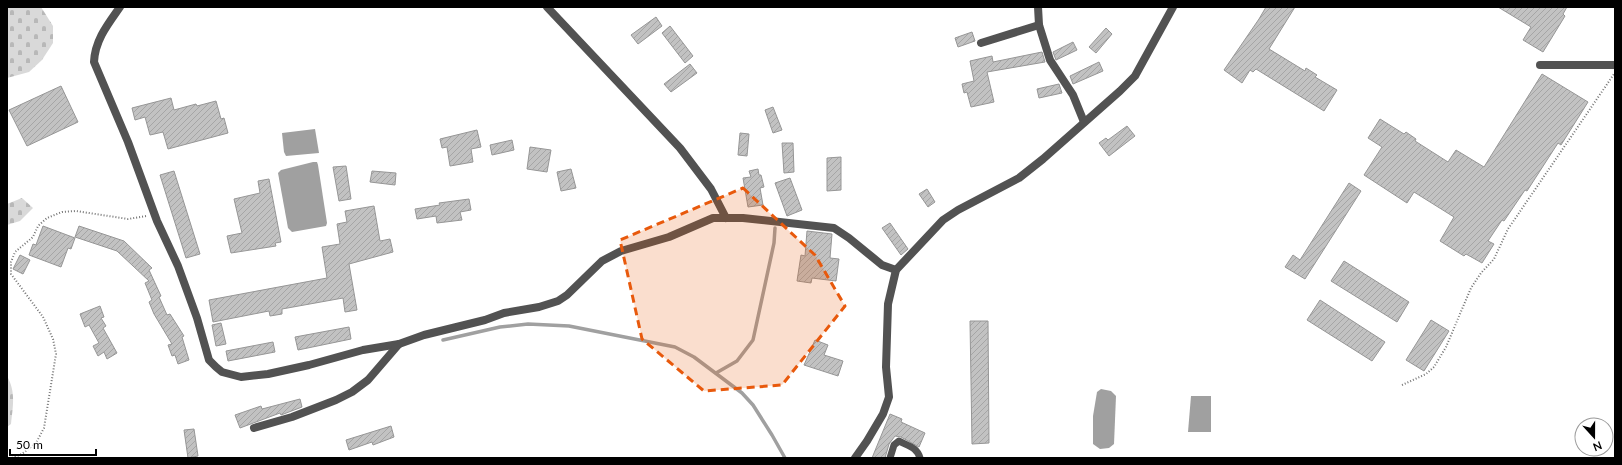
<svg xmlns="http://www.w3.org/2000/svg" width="1622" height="465" font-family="Lato,sans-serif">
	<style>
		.cemetery { fill: url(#cemetery-stones) }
		.water { fill: #a0a0a0 }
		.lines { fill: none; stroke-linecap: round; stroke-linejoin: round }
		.stream { stroke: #a0a0a0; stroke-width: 3.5 }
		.building { fill: url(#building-hatch); stroke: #969696 }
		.path { stroke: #747474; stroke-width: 2; stroke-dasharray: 1 2; stroke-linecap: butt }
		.service { stroke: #525252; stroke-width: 7 }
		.minor { stroke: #525252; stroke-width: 8 }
		.marked { fill: #e8590c; fill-opacity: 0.2; stroke: #e8590c; stroke-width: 3; stroke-dasharray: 8 5; stroke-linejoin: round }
	</style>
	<defs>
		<pattern id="cemetery-stones" width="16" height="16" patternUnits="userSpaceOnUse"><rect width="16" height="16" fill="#d9d9d9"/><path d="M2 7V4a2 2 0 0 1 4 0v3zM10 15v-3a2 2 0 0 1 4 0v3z" fill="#b8b8b8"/></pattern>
		<pattern id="building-hatch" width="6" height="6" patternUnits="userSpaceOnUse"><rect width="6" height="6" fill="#c2c2c2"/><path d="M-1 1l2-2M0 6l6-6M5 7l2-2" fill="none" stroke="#a5a5a5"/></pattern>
	</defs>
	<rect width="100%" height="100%" fill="#fff"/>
	<g class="cemetery">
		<path d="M7,7h34l12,19v17l-11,17 -13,12 -22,6z"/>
		<path d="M22,198l11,10 -13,13 -13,4v-21z"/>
		<path d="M7,376c9,16 6,30 4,48l-4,3z"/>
	</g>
	<g class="water">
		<path d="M315,129l4,24 -33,3 -2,-4 -2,-19z"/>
		<path d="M313,162h4l1,3 9,58 -1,3 -34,6 -4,-4 -10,-55 3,-3z"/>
		<path d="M1101,389l10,2 5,5 -2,48 -5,4 -9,1 -7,-5v-28l4,-24z"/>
		<path d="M1191,396h20v36h-23z"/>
	</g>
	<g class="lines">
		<g class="stream">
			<path d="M443,340l57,-13 28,-3 41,2 106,21 19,10 48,36 11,12 19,30 13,23"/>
			<path d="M716,373l21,-12 16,-21 21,-97 1,-15"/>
		</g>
	</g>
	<g class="building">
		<path d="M1266,7h29l-26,42 36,22 1,-3 11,7 -2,2 22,13 -13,21 -68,-42 -3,3 -3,-2 -8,13 -18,-13 35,-51z"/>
		<path d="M1498,7h69l-4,7 2,2 -22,36 -20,-12 8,-13z"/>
		<path d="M656,17l6,9 -24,18 -7,-9z"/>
		<path d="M670,26l23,30 -8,7 -23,-30z"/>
		<path d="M1106,28l6,6 -16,19 -7,-6z"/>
		<path d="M972,32l3,9 -17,6 -3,-9z"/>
		<path d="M1073,42l4,8 -21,10 -3,-8z"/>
		<path d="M1042,52l3,10 -58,10 7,30 -23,5 -4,-15 -3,1 -2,-9 12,-3 -4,-20 22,-5 1,6z"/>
		<path d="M1099,62l4,9 -30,13 -3,-8z"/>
		<path d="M690,64l7,9 -26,19 -7,-8z"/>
		<path d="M1542,74l46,28 -27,43 -3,-2 -31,48 -2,-1 -21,31 -2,-1 -14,21 6,3 -12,19 -16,-9 -2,2 -24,-15 14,-24 -40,-25 -7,11 -43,-28 18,-28 -14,-9 12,-19 24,15 2,-2 10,7 -1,2 33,21 8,-12 28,17z"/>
		<path d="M1059,84l3,9 -23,5 -2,-9z"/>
		<path d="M61,86l17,36 -51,24 -18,-36z"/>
		<path d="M171,98l3,12 22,-6 1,2 19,-5 5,18 3,-1 4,15 -60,16 -5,-17 -13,3 -5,-18 -10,3 -3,-12z"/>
		<path d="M773,107l9,23 -9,3 -8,-23z"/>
		<path d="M1127,126l8,10 -26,20 -10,-13 7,-5 2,2z"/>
		<path d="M477,130l4,17 -10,2 2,13 -23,4 -3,-19 -5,1 -2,-9z"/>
		<path d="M740,133l9,1 -2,22 -9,-1z"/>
		<path d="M512,140l2,10 -22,5 -2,-10z"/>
		<path d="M782,143h11l1,29 -10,1z"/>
		<path d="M530,147l21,3 -4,22 -20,-3z"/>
		<path d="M841,157v33l-14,1v-33z"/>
		<path d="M346,166l5,33 -12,2 -6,-34z"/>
		<path d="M571,169l5,19 -15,3 -4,-19z"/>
		<path d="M758,169l1,6h2l3,12 -4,1 3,17 -15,2 -5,-29 8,-1 -2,-6z"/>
		<path d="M174,171l26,83 -14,4 -26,-83z"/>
		<path d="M372,171l24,2 -1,12 -25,-3z"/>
		<path d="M790,178l12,32 -15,6 -12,-33z"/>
		<path d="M269,179l12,63 -6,1 1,3 -45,7 -4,-17 15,-3 -8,-34 26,-6 -2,-12z"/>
		<path d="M1349,183l12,8 -56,88 -20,-12 8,-12 7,5z"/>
		<path d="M927,189l8,13 -7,5 -9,-13z"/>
		<path d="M469,199l2,11 -11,2 2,8 -25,3 -1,-7 -19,3 -2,-10 25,-4 -1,-2z"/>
		<path d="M374,206l6,35 10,-2 3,13 -44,12 8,46 -12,2 -2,-14 -61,11v5l-12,2 -1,-5 -56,11 -4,-22 118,-22 -5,-31 18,-3 -3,-20 10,-2 -2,-11z"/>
		<path d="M890,223l18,26 -7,6 -19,-27z"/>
		<path d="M43,226l32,12 -4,11 -3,-1 -7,19 -32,-12 4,-11 3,1z"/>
		<path d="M79,226l45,15 28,27 -3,2 12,26 -2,1 8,18 3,-1 14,22 -2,1 7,23 -11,4 -3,-9 -3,1 -4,-11 4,-1 -18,-30 -5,-12 3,-2 -7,-17 4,-2 -32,-30 -42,-14z"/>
		<path d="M807,231l25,3 -2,24 9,1 -3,22 -24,-3 -1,5 -14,-2 4,-26 4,1z"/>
		<path d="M20,255l10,5 -7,14 -10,-5z"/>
		<path d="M1344,261l65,41 -12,20 -66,-41z"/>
		<path d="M1320,300l65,42 -13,19 -65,-41z"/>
		<path d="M100,306l4,11 -3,1 5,8 -3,2 14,25 -10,6 -3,-7 -6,4 -5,-10 6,-3 -10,-18 -4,2 -5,-13z"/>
		<path d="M1431,320l18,11 -25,40 -18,-11z"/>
		<path d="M970,321h18l1,122 -17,1z"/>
		<path d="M221,323l5,21 -10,2 -4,-21z"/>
		<path d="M349,327l2,12 -53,11 -3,-13z"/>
		<path d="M815,340l13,5 -4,10 19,6 -5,15 -34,-11z"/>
		<path d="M273,342l2,10 -47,9 -2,-10z"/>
		<path d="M300,399l2,8 -21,8 -1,-2 -40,15 -5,-13 26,-9 1,3z"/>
		<path d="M890,414l12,5 -1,3 24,11 -6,14 -18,-10 -6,-1 -6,8 -4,14h-13z"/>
		<path d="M391,426l3,11 -21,8 -1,-3 -23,8 -3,-10z"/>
		<path d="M194,429l4,27 -10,2 -4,-28z"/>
	</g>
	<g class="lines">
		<g class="path">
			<path d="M1402,385l24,-11 8,-7 12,-20 25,-59 10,-15 13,-14 14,-30 106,-155"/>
			<path d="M12,458l10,-4 14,-11 8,-15 12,-74 -3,-15 -10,-22 -32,-43v-12l4,-10 18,-15 5,-11 9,-8 15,-6 14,-1 52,8 18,-3"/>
		</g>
		<path class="service" d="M890,458l4,-13 5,-4c9,5 18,6 21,17"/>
		<g class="minor">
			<path d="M120,7c-12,17 -25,33 -26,55l34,80 29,79 21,45 19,52 12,42 7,7 6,5 19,5 27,-3 41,-9 54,-15 36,-6"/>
			<path d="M547,7l133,141 31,41 15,29"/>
			<path d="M1038,7l1,18 11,35 23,35 11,27"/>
			<path d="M981,43l58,-18"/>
			<path d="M1540,65h75"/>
			<path d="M254,428l38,-11 44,-17 16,-8 16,-12 31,-36 25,-9 61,-15 19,-7 35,-6 19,-6 9,-6 35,-34 19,-10 48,-14 44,-19h30l91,10 15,10 33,27 14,5"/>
			<path d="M855,458l12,-17 16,-27 6,-17 -3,-30 2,-63 8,-34 47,-50 15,-10 61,-32 24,-19 77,-68 15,-15 38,-69"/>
		</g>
	</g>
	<path class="marked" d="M743,188l72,67 30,51 -63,79 -78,6 -62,-52 -22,-99z"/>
	<rect width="1622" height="465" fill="none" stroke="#000000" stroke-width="16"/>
	<g transform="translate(1594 437) rotate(159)"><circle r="19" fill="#ffffff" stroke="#999999"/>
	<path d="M0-3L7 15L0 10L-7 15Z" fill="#000000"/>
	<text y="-6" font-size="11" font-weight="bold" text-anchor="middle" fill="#000000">N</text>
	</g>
	<path d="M10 449v6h86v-6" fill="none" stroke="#000000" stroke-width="2"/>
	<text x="16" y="449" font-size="12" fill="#000000" stroke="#ffffff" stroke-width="3" paint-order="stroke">50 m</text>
</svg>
